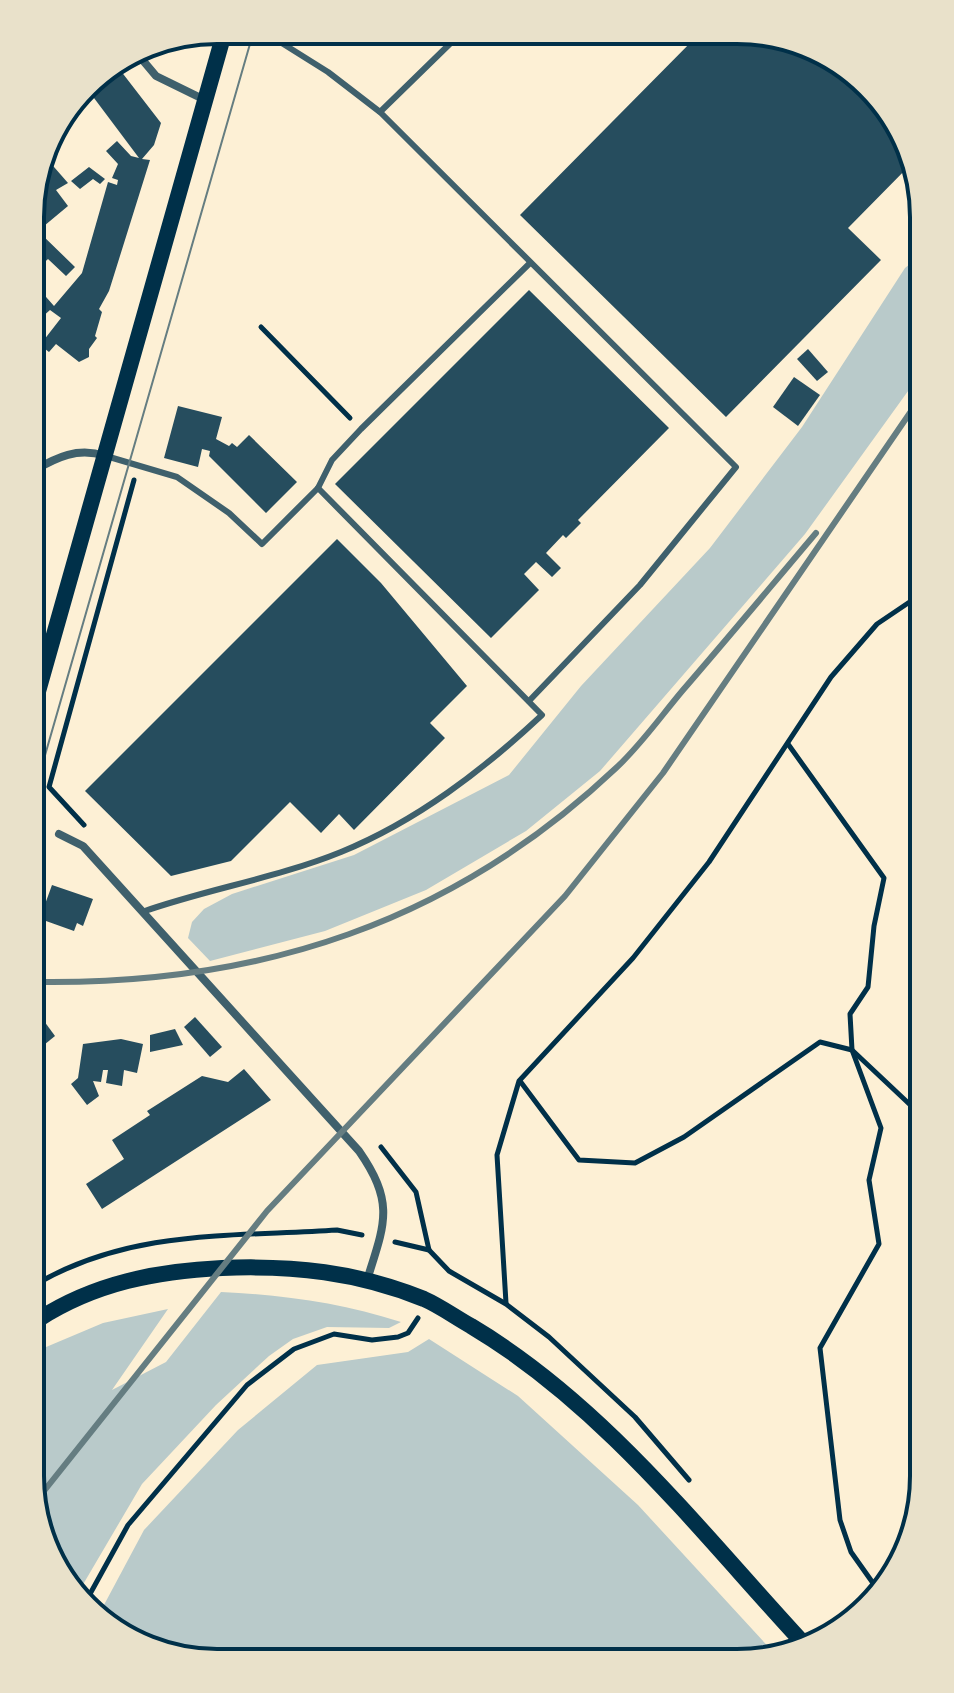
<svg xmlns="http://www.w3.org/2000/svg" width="954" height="1693" font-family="'Sofia Sans Condensed',sans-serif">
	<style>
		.green { fill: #b9caca }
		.building { fill: #264d5e }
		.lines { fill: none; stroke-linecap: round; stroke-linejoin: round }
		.path { stroke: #003049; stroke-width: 5 }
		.service { stroke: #3f606c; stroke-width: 6 }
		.minor { stroke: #3f606c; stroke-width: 8 }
		.secondary { stroke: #003049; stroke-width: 16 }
		.tram { stroke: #657d81; stroke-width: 2 }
		.rail { stroke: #657d81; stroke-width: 6 }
		.rim { fill: none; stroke: #003049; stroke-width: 4 }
	</style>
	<rect width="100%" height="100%" fill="#fdf0d5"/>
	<g class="green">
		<path d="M915,260l1,120 -111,154 -205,237 -74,60 -100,59 -101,41 -115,30 -22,-23 4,-16 12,-13 28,-15 122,-39 155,-80 72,-89 129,-138 92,-121 103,-159z"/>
		<path d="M221,1292c63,3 120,11 180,30l-12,6 -62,-1 -34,12 -24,17 -53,49 -74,79 -64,109 -38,-57 -1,-186 64,-27 65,-14 -56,81 54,-28z"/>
		<path d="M429,1339l89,57 120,109 136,148 -582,8 -95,-43 47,-88 94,-100 79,-65 91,-13z"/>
	</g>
	<g class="building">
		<path d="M700,33l73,1 87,42 54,81v4l-66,67 33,32 -155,157 -206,-202z"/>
		<path d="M117,66l44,57 -7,22 -12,14 8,1 -41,131 -10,18 3,3 -7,24 2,2 -8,11v8l-10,5 -23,-18 -7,8 -9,-7 21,-27 -11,-8 -18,16v-45l22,25 28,-33 26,-91 9,3 1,-5 -6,-2 6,-14 -12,-13 11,-10 14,15 8,2 -51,-68z"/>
		<path d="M47,159l21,24 -12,7 12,16 -30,25 37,36 -9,9 -18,-17 -16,15v-81l8,-29z"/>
		<path d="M89,167l16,12 -5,5 -7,-5 -13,10 -9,-8z"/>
		<path d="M529,290l140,138 -91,92 3,3 -15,15 -3,-3 -17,18 15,15 -9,9 -16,-15 -12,12 15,16 -48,48 -156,-154z"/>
		<path d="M808,349l20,23 -11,9 -20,-22z"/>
		<path d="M794,377l26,18 -22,31 -25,-19z"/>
		<path d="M178,406l44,11 -6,22 13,7 3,-3 5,4 12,-12 48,47 -31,31 -57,-57 1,-5 -8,-2 -4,18 -34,-9z"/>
		<path d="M33,416l12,16 -12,9z"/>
		<path d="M337,539l44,44 86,103 -37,37 15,15 -91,92 -15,-16 -18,19 -31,-31 -59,59 -60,15 -86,-85z"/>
		<path d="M52,885l41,14 -10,27 -6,-3 -3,8 -28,-10 -4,13 -6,-2v-28l8,3z"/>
		<path d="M195,1017l27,30 -12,10 -26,-30z"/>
		<path d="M44,1021l11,15 -16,13 -2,-23z"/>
		<path d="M175,1029l8,16 -33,7v-17z"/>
		<path d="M121,1039l22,5 -6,29 -13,-3 -2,16 -16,-3 2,-13h-5l-2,12 -8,-1 6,15 -12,9 -16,-21 7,-6 5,-34z"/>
		<path d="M244,1069l27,31 -169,109 -16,-25 38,-25 -12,-19 38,-25 -3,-4 55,-35 26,6z"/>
	</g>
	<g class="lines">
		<g class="path">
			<path d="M261,327l89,91"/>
			<path d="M788,744l96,134 -10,48 -6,61 -18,27 2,36 29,78 -12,52 10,64 -59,104 20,172 11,32 29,41"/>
			<path d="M84,825l-35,-38 85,-307"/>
			<path d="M520,1081l59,79 56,3 49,-26 136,-95 32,8 69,65"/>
			<path d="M381,1147l35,45 13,58 20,21 57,33 43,33 86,80 54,63"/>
			<path d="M395,1242l34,8"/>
			<path d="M38,1283c95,-54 194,-46 299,-53l25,5"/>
			<path d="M506,1303l-9,-148 22,-74 114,-123 76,-96 122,-185 46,-53 40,-27"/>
			<path d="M85,1603l43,-78 119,-140 47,-36 40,-15 38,6 26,-3 10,-4 10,-15"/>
		</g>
		<g class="service">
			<path d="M261,30l67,42 52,40 356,355 -96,118 -111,116"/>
			<path d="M380,112l82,-80"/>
			<path d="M106,456l71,21 52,36 33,31 56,-56 14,-28 29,-31 169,-166"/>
			<path d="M142,912c65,-23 135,-34 199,-60 76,-31 142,-82 201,-137l-224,-227"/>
		</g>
		<g class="minor">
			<path d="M135,51l21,25 49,24"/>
			<path d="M33,471c24,-14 45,-24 72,-15"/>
			<path d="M59,834l24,12 276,305c36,52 26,72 8,129"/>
		</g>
		<g class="secondary">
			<path d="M35,702l190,-672"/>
			<path d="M39,1319c56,-36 118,-48 183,-51 70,-3 136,4 202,31 16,7 31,18 47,27 133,79 231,208 335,320"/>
		</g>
		<path class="tram" d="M35,790l219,-760"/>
		<g class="rail">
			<path d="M37,982c223,3 415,-59 579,-214 25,-23 45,-52 67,-78 45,-52 89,-105 133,-157"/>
			<path d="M40,1496l227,-285 298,-315 98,-123 253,-369"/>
		</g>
	</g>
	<path d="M0 0H954V1693H0ZM217 44H737A173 173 0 0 1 910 217V1476A173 173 0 0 1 737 1649H217A173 173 0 0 1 44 1476V217A173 173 0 0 1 217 44Z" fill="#e9e1ca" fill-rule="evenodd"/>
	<path class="rim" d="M217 44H737A173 173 0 0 1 910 217V1476A173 173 0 0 1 737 1649H217A173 173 0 0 1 44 1476V217A173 173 0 0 1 217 44Z"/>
</svg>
